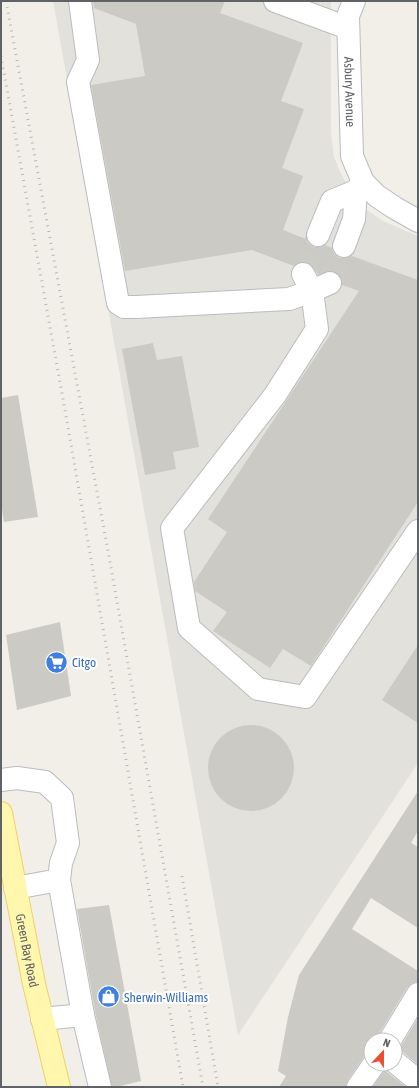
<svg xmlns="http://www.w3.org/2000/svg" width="419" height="1088" font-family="'Asap Condensed',sans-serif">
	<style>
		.industrial { fill: #e2e1db }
		.building { fill: #cccac4 }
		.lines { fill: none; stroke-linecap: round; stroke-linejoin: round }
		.minor-tunnel { stroke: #ccccc7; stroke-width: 22; stroke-dasharray: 22 11; stroke-linecap: butt }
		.minor-casing { stroke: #b9bcc0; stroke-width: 24 }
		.major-casing { stroke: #f1d260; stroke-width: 24 }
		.minor { stroke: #fff; stroke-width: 22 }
		.major { stroke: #fff7ae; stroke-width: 22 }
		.rail { stroke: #b7b8b8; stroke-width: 3; stroke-dasharray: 1 5; stroke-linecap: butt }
		.labels { text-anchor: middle; stroke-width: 4; stroke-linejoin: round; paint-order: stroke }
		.street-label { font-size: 13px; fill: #5f6267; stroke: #fff }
		.shop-label { font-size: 13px; fill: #366cbe; stroke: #fff; text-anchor: start }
	</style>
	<rect width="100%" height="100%" fill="#f1efe7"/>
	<path class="industrial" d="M53,1h278v133l3,23 8,19 10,16 15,18 16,11 35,15v527l-180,272z"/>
	<g class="building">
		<path d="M93,1h132l-5,12 83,30 -22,58 23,8 -22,59 21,8 -20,54 23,9 2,4 6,4h5l6,-2 7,3 2,6 5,4h7l6,-2 66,24v222l-107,164 -28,-17 -13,19 -57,-37 14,-19 -32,-21 -1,-9 33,-50 -19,-13 151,-228 -17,-6 -1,-7 -3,-5 -6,-2 -7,1 -7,3 -4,-7 -5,-5 -6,-1 -5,1 -4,3 -42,-16 -127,21 -34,-186 54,-9 -9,-52 -42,-16z"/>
		<path d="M153,343l4,17 25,-4 17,91 -26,5 3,17 -31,6 -23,-126z"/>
		<path d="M18,395l20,122 -34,5 -3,-19v-105z"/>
		<path d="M60,622l11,74 -54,14 -11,-75z"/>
		<path d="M418,645v78l-36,-23z"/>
		<circle cx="251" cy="768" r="43"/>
		<path d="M418,791v40l-7,12 7,4v81l-47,-30 -19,31 66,42v11l-6,1 -5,5 -28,46 -1,6h-7v12l-3,1 -4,4 -16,23 -2,7h-67l7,-11 -8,-5 10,-54 11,-42z"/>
		<path d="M109,905l32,176 -25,6h-4l-17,-75 -18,-103z"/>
		<path d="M418,1018v47l-15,-13 -6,-2 4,-4z"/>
		<path d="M385,1069l2,3 19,15h-33z"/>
	</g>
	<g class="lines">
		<g class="minor-tunnel">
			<path d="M303,274l15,-39"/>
			<path d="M330,283l14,-37"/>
		</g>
		<defs>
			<g id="minor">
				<path d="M80,1l8,59 -10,22 40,221 6,4h12l153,-8 23,-8 18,-8"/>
				<path d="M275,1l73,27"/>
				<path id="s1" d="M354,1l-6,15 4,140 11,26 14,14 18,12 23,13"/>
				<path d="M318,235l14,-34 24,-10 7,-9"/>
				<path d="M344,246l10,-27 2,-28"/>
				<path d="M303,274l9,17 5,38 -42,66 -103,133 17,100 69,61 47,8 113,-166"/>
				<path d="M1,780l16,-2 28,4 17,16 6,45 -7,20 -2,17 -44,8"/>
				<path d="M59,880l24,135 17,72"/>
				<path d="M42,1019l41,-4"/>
				<path d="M390,1040l28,-46"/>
				<path d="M395,1062l23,19"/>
				<path d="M358,1087l16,-23"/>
			</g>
			<g id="major">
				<path id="s2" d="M1,813l33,171 25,103"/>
			</g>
		</defs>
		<use href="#minor" class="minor-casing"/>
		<use href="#major" class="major-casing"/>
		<use href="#minor" class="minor"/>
		<use href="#major" class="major"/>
		<g class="rail">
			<path d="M6,1l102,550 95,536"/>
			<path d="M1,56l64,354 118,677"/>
			<path d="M182,876l36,211"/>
		</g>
	</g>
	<defs>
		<symbol id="supermarket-disc" viewBox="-11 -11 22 22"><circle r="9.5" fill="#3f7fe0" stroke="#fff"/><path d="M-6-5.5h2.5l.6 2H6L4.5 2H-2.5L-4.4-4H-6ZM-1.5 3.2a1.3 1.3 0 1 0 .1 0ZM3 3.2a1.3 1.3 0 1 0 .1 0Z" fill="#fff"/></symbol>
		<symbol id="shop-disc" viewBox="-11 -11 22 22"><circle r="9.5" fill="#3f7fe0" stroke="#fff"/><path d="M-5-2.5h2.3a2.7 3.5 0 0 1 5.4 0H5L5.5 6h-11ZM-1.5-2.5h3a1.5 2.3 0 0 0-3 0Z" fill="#fff"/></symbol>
	</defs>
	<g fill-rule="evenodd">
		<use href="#supermarket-disc" x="44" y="650" width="25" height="25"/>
		<use href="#shop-disc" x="96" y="984" width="25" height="25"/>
	</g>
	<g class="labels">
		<g class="street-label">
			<text dy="5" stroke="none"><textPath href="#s1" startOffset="92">Asbury Avenue</textPath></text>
			<text dy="5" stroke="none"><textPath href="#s2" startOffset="140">Green Bay Road</textPath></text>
		</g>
		<g class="shop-label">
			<text x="72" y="667">Citgo</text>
			<text x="124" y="1002">Sherwin-Williams</text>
		</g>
	</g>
	<rect width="419" height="1088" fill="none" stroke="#5f6267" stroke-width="4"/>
	<g transform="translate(383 1052) rotate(22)"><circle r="19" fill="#ffffff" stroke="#bfc0c2"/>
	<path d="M0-3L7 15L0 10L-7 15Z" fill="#e94f35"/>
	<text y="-6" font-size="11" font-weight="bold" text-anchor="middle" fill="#5f6267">N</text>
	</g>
</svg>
